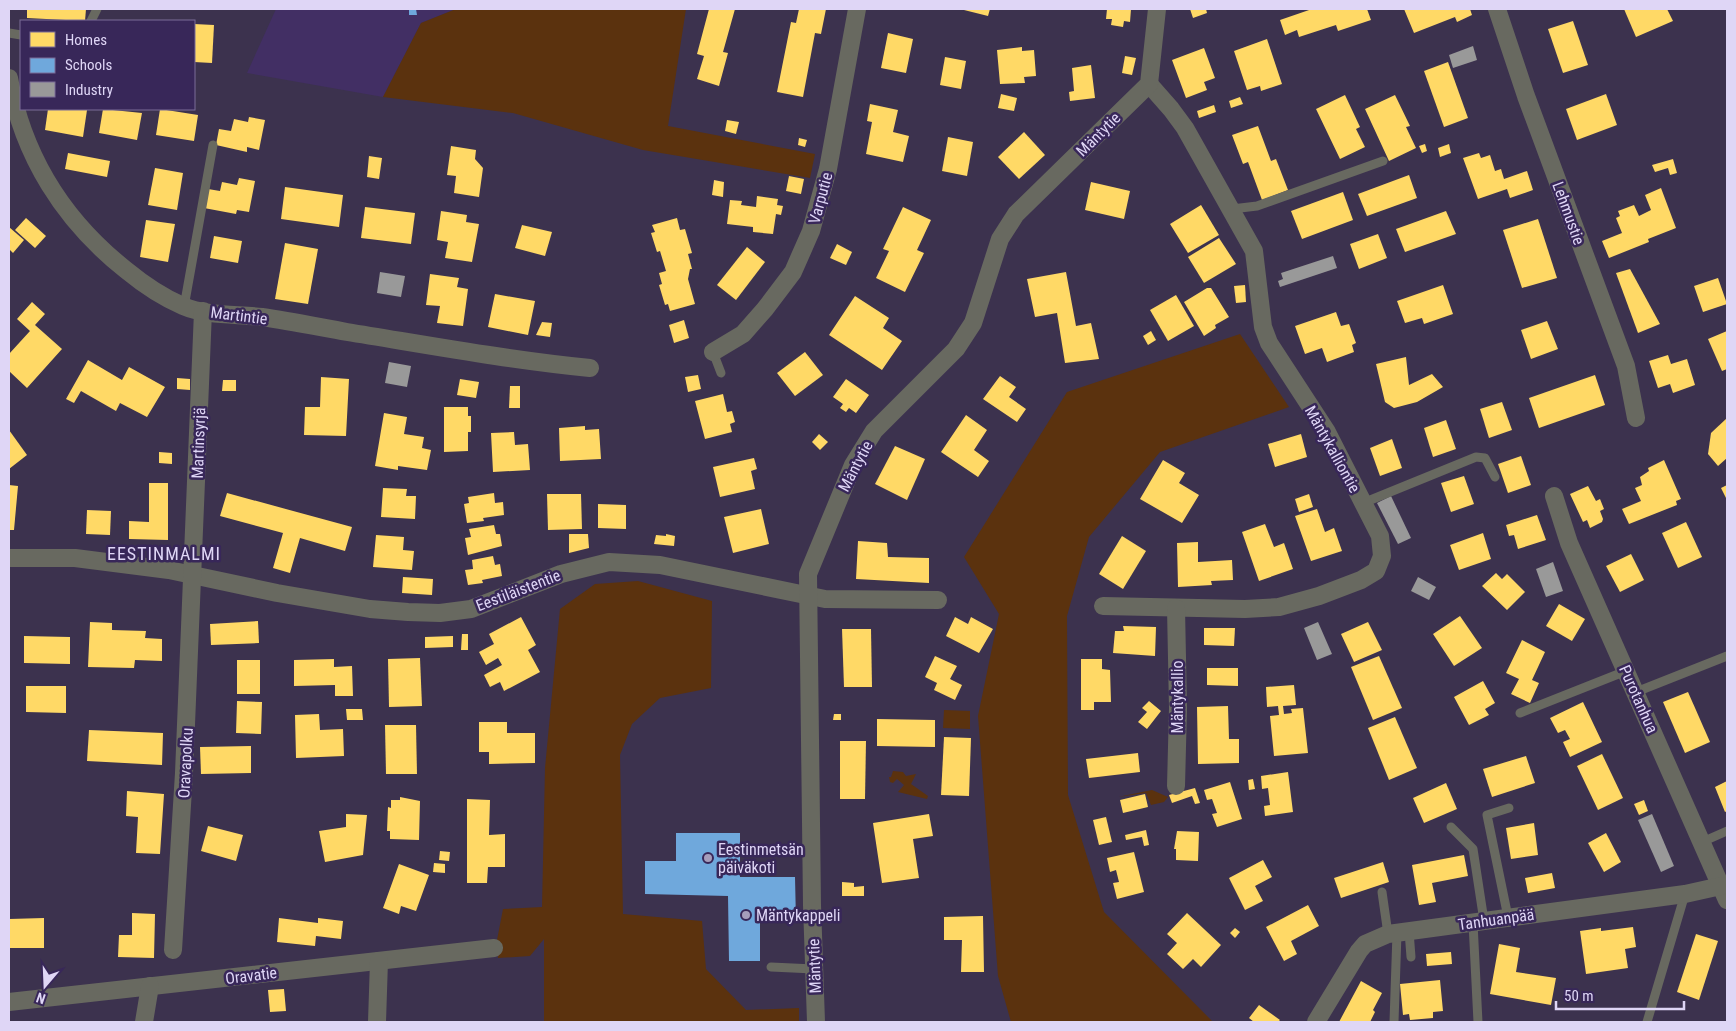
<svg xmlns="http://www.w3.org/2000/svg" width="1736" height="1031" font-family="'Roboto Condensed',sans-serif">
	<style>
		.built { fill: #422f64 }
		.green { fill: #5b320e }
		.homes { fill: #ffd966 }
		.schools { fill: #6fa8dc }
		.industry { fill: #999 }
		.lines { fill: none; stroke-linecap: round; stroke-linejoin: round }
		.service { stroke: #686960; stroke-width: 9 }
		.minor { stroke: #686960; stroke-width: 18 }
		.poi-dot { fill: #a69dbb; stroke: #382759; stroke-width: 2 }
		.labels { text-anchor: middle; stroke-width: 5; stroke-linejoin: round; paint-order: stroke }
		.street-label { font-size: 16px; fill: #dfd6f6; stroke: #382759 }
		.poi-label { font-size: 16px; fill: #dfd6f6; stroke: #382759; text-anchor: start }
		.neighbourhood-label { font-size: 18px; letter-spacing: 1px; fill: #dfd6f6; stroke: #382759 }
	</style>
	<rect width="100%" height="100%" fill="#3c324e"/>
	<path class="built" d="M276,9h180l-35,14 -38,74 -136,-24z"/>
	<g class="green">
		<path d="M456,9h230l-18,117 147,28 -5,24 -167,-28 -130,-37 -130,-16 38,-74z"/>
		<path d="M1240,334l49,73 -129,45 -71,85 -22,79 1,179 36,117 109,110h-202l-13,-46 -20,-260 21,-102 -35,-57 103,-165z"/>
		<path d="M638,581l74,20 -1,87 -51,10 -28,26 -12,31 3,159 79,7 4,48 40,41 53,-2v14h-255v-83l-14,17 -32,2 -1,-18 6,-31 39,-2 3,-139 15,-159 35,-25z"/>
		<path d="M944,710l26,1v18l-27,-1z"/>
		<path d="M893,771l10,1 3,4 10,-2 -5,10 17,12 -1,3 -29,-7 6,-7 -7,-6 -4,4 -3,-1 -1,-5h2z"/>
		<path d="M1152,790l16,7 -4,5 -13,3 -5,-12 -28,4z"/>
	</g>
	<g class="homes">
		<path d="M27,9h59l-1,12 -58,-3z"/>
		<path d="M709,9h26l-12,43 5,1 -9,33 -22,-7 7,-23 -7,-2z"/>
		<path d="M799,9h27l-5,25 -6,-1 -12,64 -26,-5 14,-70 5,1z"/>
		<path d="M960,9h30l-2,7z"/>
		<path d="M1107,9h24l-1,13 -6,-1 -1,6 -12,-2 1,-6h-6z"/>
		<path d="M1190,9h16l1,4 -14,5z"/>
		<path d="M1312,9h55l4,11 -33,11 -2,-6 -37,12 -2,-7 -12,5 -5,-15z"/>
		<path d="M1404,9h66l2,6 -15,7 -2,-5 -41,16z"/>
		<path d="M1624,9h43l6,12 -37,16z"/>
		<path d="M1573,21l15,44 -25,8 -15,-44z"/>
		<path d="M194,24l20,1 -2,38 -18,-1z"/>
		<path d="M888,33l25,6 -7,34 -25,-5z"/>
		<path d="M1267,39l15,45 -21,7 -1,-5 -13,4 -13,-39z"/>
		<path d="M1022,47v4l12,-1 2,26 -12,1 1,6 -25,1 -3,-34z"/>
		<path d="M1204,48l11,30 -11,4 3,8 -21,8 -14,-38z"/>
		<path d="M1125,56l11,2 -4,17 -10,-2z"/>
		<path d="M945,57l21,4 -5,28 -21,-4z"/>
		<path d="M1448,62l20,56 -24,9 -20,-56z"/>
		<path d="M1091,65l4,33 -25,3 -1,-9 5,-1 -2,-23z"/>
		<path d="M1001,94l16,4 -3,13 -16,-3z"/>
		<path d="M1606,94l11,31 -40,15 -11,-31z"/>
		<path d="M1345,95l15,32 -4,2 9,18 -25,12 -24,-50z"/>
		<path d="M1395,95l15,31 -4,1 10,21 -27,13 -24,-52z"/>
		<path d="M1240,97l3,7 -12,4 -2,-7z"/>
		<path d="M870,104l28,6 -5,22 16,4 -6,26 -37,-8 6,-32 -5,-1z"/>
		<path d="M1214,105l2,7 -17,6 -2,-7z"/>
		<path d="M48,109l39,1 -4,27 -38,-7z"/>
		<path d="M103,109l39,4 -5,27 -38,-7z"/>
		<path d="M160,109l38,6 -4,26 -38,-6z"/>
		<path d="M249,117l16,3 -6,30 -12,-3v5l-31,-7 3,-16 12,2 3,-12 14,3z"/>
		<path d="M727,120l12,2 -3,12 -11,-3z"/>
		<path d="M1258,126l13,35 5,-2 12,31 -26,10 -14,-38 -5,2 -11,-29z"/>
		<path d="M1024,132l21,23 -26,24 -21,-22z"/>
		<path d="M948,137l25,5 -6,34 -25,-5z"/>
		<path d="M799,138l8,2 -2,7 -7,-2z"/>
		<path d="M1425,144l2,7 -5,2 -3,-7z"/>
		<path d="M1449,144l2,9 -11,4 -2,-9z"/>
		<path d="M451,146l25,4 -1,9 8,9 -4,29 -25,-4 2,-17 -9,-1z"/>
		<path d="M68,153l42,8 -3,16 -42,-8z"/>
		<path d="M1479,153l2,5 9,-3 5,16 6,-2 3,10 23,-8 6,19 -23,8 -3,-9 -29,10 -15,-41z"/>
		<path d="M369,156l13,2 -3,21 -12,-2z"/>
		<path d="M1673,159l4,14 -7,2 -2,-7 -13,4 -3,-7z"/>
		<path d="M155,168l28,5 -6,37 -29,-5z"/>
		<path d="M1409,175l8,23 -50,18 -9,-22z"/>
		<path d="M789,176l15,3 -3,15 -15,-3z"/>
		<path d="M239,178l16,3 -6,31 -12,-2 -1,4 -32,-6 4,-19 12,2 2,-9 15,3z"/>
		<path d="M714,180l10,2 -1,15 -11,-2z"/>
		<path d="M1091,182l39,9 -6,28 -39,-9z"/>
		<path d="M285,187l58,8 -4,32 -58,-8z"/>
		<path d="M1661,188l15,40 -28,11 1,3 -40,16 -7,-17 20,-8 -6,-15 4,-2 -2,-5 16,-6 5,11 12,-6 -6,-15z"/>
		<path d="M1343,192l10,28 -51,19 -11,-28z"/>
		<path d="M757,196l21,3 -1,6 6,1 -2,9 -5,-1 -3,20 -20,-2v-5l-26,-3 3,-24 12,1 -1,4 15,2z"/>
		<path d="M1201,205l18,30 -31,18 -18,-29z"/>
		<path d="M365,207l50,6 -4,31 -50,-6z"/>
		<path d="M903,207l28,13 -14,30 7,3 -19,39 -29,-14 13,-27 -6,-2z"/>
		<path d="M441,211l26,4 -1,7 13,2 -7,38 -27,-4 3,-16 -11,-2z"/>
		<path d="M1446,211l10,23 -51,18 -9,-23z"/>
		<path d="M26,218l20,18 -11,12 -20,-18z"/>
		<path d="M677,218l3,12 5,-1 7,24 -4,1 4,15h-2l-2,10 7,25 -25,7 -2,-7 -3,1 -6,-20 3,-1 -3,-11 7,-2 -6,-20 -3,1 -6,-19 4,-1 -3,-7z"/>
		<path d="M1538,219l19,59 -35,10 -19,-58z"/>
		<path d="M146,220l29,4 -7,38 -28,-5z"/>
		<path d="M522,225l30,7 -7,24 -30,-8z"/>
		<path d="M9,227l15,13 -11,13 -4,-4z"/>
		<path d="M1378,234l9,24 -28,11 -9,-25z"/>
		<path d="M214,236l28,5 -4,22 -28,-5z"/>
		<path d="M1219,238l17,26 -32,19 -16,-26z"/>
		<path d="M285,243l33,6 -10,55 -33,-5z"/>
		<path d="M837,244l15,8 -6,13 -16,-7z"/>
		<path d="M747,247l18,15 -29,38 -19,-15z"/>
		<path d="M1630,269l30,55 -22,9 -22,-60z"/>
		<path d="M1066,272l10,54 15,-3 8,36 -34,4 -8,-50 -22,4 -8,-38z"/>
		<path d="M430,274l29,4 -2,9 11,2 -5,37 -26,-3 3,-17 -14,-1z"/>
		<path d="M1718,278l9,26 -24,8 -9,-26z"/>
		<path d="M1245,285l1,17 -10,1 -2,-17z"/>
		<path d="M1443,285l10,29 -29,10 -2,-6 -17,5 -8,-22z"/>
		<path d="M1207,288h4l18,29 -14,8 1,3 -12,8 -20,-34z"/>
		<path d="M495,294l40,7 -7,34 -40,-8z"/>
		<path d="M1176,295l18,31 -26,15 -18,-31z"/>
		<path d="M855,296l34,22 -6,10 19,13 -20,29 -53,-35z"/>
		<path d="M32,302l13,12 -10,11 27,24 -35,39 -18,-17v-17l21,-23 -13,-12z"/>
		<path d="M1336,312l5,14 8,-2 7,19 -4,2 2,7 -27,10 -5,-14 -17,6 -10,-28z"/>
		<path d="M684,320l5,18 -15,5 -5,-18z"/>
		<path d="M1547,321l11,28 -27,10 -10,-29z"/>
		<path d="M542,322l10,1 -2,14 -14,-2z"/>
		<path d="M1151,331l5,9 -8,5 -5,-9z"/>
		<path d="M1727,331v38l-5,2 -14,-32z"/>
		<path d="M805,352l18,23 -28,21 -18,-23z"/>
		<path d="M1668,355l3,9 16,-5 8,26 -22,8 -3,-9 -12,4 -9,-27z"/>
		<path d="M1406,357l3,28 23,-11 11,13 -26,15 -23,6 -9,-6 -9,-38z"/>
		<path d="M88,360l34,20 7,-13 36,20 -18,30 -27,-14 -4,8 -35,-20 -7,12 -8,-4z"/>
		<path d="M698,375l3,14 -13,3 -3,-15z"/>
		<path d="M1595,375l10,30 -66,23 -10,-30z"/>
		<path d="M1000,376l16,11 -7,10 17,12 -9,13 -34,-23z"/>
		<path d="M321,377l28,2 -3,57 -42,-1 1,-28h15z"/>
		<path d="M177,378l13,1v11l-13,-1z"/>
		<path d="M460,379l19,3 -3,16 -19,-3z"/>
		<path d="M846,379l23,16 -13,18 -7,-5 -3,4 -6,-4 3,-4 -10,-7z"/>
		<path d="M223,380h13v11h-14z"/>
		<path d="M510,386h10v22h-11z"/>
		<path d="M723,394l4,18 5,-1 3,11 -5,2 2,8 -27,7 -10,-38z"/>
		<path d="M1502,402l10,28 -23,8 -9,-29z"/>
		<path d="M444,407h24v9h3v16h-3v19l-24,1z"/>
		<path d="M384,413l23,4 -3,17 20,3 -2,11 9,2 -4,20 -29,-4v4l-23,-4z"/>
		<path d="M966,415l21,15 -13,20 15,11 -11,16 -37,-25z"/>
		<path d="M1727,418v40l-9,8 -10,-12 3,-21z"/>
		<path d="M1446,420l10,29 -23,8 -9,-29z"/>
		<path d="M585,426v4l14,-1 2,30 -41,2 -1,-33z"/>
		<path d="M9,430l18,25 -18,14z"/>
		<path d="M514,432l1,13 13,-1 2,26 -37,2 -2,-39z"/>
		<path d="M819,434l9,8 -8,8 -8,-8z"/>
		<path d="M1301,434l6,23 -32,10 -7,-23z"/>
		<path d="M1392,439l10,29 -22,8 -10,-28z"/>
		<path d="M895,446l30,13 -18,41 -32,-16z"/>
		<path d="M159,452l13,1v11l-13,-1z"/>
		<path d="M1521,456l10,29 -23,8 -10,-29z"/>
		<path d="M754,458l3,11 -6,2 4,18 -35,8 -7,-30z"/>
		<path d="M1163,460l22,13 -6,10 20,12 -17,28 -42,-24z"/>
		<path d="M1664,460l17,39 -5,2 1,4 -48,19 -7,-15 19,-8 -6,-13 7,-3 -2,-8 9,-6 -1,-3z"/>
		<path d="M1464,476l10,28 -23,8 -10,-29z"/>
		<path d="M149,483h19v57l-39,-1v-18l20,1z"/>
		<path d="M9,485l9,1 -4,44h-5z"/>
		<path d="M1727,485v15l-6,-12z"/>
		<path d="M1588,486l8,15 4,-2 4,10 -4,2 3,8 -1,3 -12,6 -3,-8 -4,2 -13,-28z"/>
		<path d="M383,488l24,1 -1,7h10l-1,23 -34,-2z"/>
		<path d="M227,493l125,34 -7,24 -45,-13 -10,35 -17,-5 10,-35 -63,-17z"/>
		<path d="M494,493l1,10 8,-1 1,13 -21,3 1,3 -17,2 -3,-19 5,-1 -1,-6z"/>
		<path d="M547,494h34l1,35 -34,1z"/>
		<path d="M1309,494l4,13 -14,5 -4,-13z"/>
		<path d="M598,504l28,1v24l-28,-1z"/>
		<path d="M761,509l8,35 -36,9 -9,-36z"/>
		<path d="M1317,509l8,23 9,-4 8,23 -31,10 -16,-45z"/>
		<path d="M87,510l24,1 -1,24 -24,-1z"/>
		<path d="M1537,515l9,25 -28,9 -4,-14 -5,1 -3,-11z"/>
		<path d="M1686,522l16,35 -24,11 -16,-35z"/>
		<path d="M1265,524l9,23 10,-4 9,26 -34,12 -17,-49z"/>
		<path d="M494,525l2,9h4l2,12 -34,9 -3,-17 6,-1 -2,-8z"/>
		<path d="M1483,533l8,26 -32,11 -9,-25z"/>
		<path d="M569,534h19l1,14 -20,5z"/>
		<path d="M666,534l9,2 -1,10 -20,-2 2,-9 10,1z"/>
		<path d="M376,535l28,2 -1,13 11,1 -2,19 -39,-3z"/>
		<path d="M1122,536l24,15 -23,38 -24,-15z"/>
		<path d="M858,541l29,2 1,14 41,1v25l-73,-4z"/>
		<path d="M1198,542v20l34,-2 1,20 -22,1 1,4 -34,2 -1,-44z"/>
		<path d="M1631,554l13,26 -24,12 -14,-26z"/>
		<path d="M493,556l2,9 5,-1 2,12 -20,4 1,3 -15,2 -3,-15 8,-1 -1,-9z"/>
		<path d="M1496,573l6,6 5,-5 18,18 -18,18 -25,-24z"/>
		<path d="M403,577l30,2 -1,16 -30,-2z"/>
		<path d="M1559,604l26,15 -13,22 -26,-15z"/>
		<path d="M1460,616l22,32 -28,18 -21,-32z"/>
		<path d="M521,617l15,28 -8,5 12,22 -36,19 -4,-9 -10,5 -6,-12 18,-10 -4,-7 -12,7 -7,-13 15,-8 -5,-10z"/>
		<path d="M955,617l13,7 3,-7 22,12 -14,24 -33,-17z"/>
		<path d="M258,621l1,22 -48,2 -1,-21z"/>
		<path d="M90,622l22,1v7l34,1 -1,7 17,1v22l-27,-1 -1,8 -46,-1z"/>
		<path d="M1368,622l14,28 -28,12 -13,-28z"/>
		<path d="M1123,626l33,1 -1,29 -42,-3 2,-22h9z"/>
		<path d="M1204,628h31l-1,18 -30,-1z"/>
		<path d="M842,629h29l1,58h-28z"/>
		<path d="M462,634h6v16h-7z"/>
		<path d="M24,636l46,1v27l-46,-1z"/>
		<path d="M453,636v11l-28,1v-11z"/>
		<path d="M1522,640l23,12 -13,28 7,3 -9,20 -19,-9 8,-15 -13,-6z"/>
		<path d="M935,656l22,10 -7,13 12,6 -7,15 -21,-10 3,-7 -12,-6z"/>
		<path d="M1379,656l23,52 -29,12 -22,-53z"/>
		<path d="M420,658l2,48 -33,1 -1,-48z"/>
		<path d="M334,659v8l18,-1 1,30h-18v-11l-41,1v-26z"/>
		<path d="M1081,659h21v10l8,1 1,32h-17v8h-13z"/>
		<rect x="237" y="660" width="23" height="34"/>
		<path d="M1207,668h31v18l-31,-1z"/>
		<path d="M1483,681l12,22 -10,6 4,6 -20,10 -15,-28z"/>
		<path d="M1294,685l2,20 -13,1 1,8 8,-1 -1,-4 12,-1 5,45 -34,3 -4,-40 9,-1 -1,-9 -11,1 -1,-20z"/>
		<path d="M26,686h40v27l-40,-1z"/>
		<path d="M1688,692l22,50 -25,11 -22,-51z"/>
		<path d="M237,701l25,1 -1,32 -25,-1z"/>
		<path d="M1149,701l12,10 -14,18 -9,-7 9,-10 -5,-4z"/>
		<path d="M1583,702l19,40 -32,15 -7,-15 7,-3 -5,-9 -7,3 -8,-15z"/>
		<path d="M1228,706l1,33h10v24l-41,1 -1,-57z"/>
		<path d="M346,709h16l1,11h-16z"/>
		<path d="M319,714l1,16 23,-1 1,27 -48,2 -1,-43z"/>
		<path d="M834,714h7v6h-8z"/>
		<path d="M1395,717l22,51 -28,12 -21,-52z"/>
		<path d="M877,719l58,1v27l-58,-1z"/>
		<path d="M479,722h28v11h28v30l-46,1v-12h-10z"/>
		<path d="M385,725h31l1,49h-31z"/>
		<path d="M89,730l74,3 -1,32 -75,-4z"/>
		<path d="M944,737l27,1 -2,58 -28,-1z"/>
		<path d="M840,741h26l-1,58h-25z"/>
		<path d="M251,746v27l-50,1 -1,-27z"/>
		<path d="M1138,753l2,19 -51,6 -3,-19z"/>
		<path d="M1602,754l21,44 -25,12 -21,-44z"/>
		<path d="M1526,756l9,27 -43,14 -9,-28z"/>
		<path d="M1288,772l5,40 -28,4 -1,-10 6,-1 -2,-17 -6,1 -1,-13z"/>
		<path d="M1253,779l2,10 -6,1 -1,-10z"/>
		<path d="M1727,781v30l-2,1 -10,-25z"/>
		<path d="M1230,782l12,37 -25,8 -5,-13 5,-1 -5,-14 -5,1 -3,-10z"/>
		<path d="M1446,783l11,26 -33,14 -11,-25z"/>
		<path d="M1195,788l5,15 -5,1 -3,-8 -20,7 -3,-8z"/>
		<path d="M127,791l37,3 -4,60 -24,-1 2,-36 -12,-1z"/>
		<path d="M1145,794l3,13 -25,6 -3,-13z"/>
		<path d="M400,797l20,4 -1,39 -29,-1v-8h-3l1,-24 3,1v-8h9z"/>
		<path d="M467,799l23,1 -1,35 16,-1v33h-17l-1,16h-20z"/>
		<path d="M1644,800l4,11 -9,4 -5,-11z"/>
		<path d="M346,814l21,1 -4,40 -38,7 -6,-31 27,-4z"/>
		<path d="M929,814l4,22 -20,3 6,39 -37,5 -9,-60z"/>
		<path d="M1106,817l6,25 -13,3 -6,-25z"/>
		<path d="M1534,823l4,32 -27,4 -5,-31z"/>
		<path d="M208,826l35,9 -7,26 -35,-10z"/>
		<path d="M1146,830l3,15 -5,1 -2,-9 -16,3 -1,-5z"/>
		<path d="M1177,831l22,1 -1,29 -22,-1v-11h-2z"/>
		<path d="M1606,833l15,29 -17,10 -16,-29z"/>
		<path d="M440,851l10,1 -1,9 -10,-1z"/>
		<path d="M1134,852l10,40 -27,7 -4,-16 6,-1 -3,-12 -6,2 -3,-14z"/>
		<path d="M1464,855l4,21 -36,7 4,19 -17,3 -7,-40z"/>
		<path d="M1263,860l9,17 -17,9 8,15 -18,9 -16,-32z"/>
		<path d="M1383,862l6,20 -48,16 -7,-20z"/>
		<path d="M434,863l11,1v9l-12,-1z"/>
		<path d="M399,864l30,11 -13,36 -15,-5 -2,8 -16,-6z"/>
		<path d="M1552,873l3,15 -27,5 -3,-15z"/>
		<path d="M842,882l12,1v4l10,-1v10h-22z"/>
		<path d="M1308,905l11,21 -28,15 6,13 -13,7 -18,-34z"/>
		<path d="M132,913l23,1 -1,44 -36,-1 1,-22h13z"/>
		<path d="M1187,913l34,32 -20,22 -8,-8 -10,10 -16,-15 10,-11 -10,-9z"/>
		<path d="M983,916l1,56h-23l1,-32h-18v-23z"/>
		<path d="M44,918v30h-35v-29z"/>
		<path d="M279,918l39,5v-5l25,3 -2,18 -25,-3 -1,10 -38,-4z"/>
		<path d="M1633,927l3,20 -11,2 3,19 -42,6 -6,-43 21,-3v3z"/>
		<path d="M1235,928l5,4 -5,6 -5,-5z"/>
		<path d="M1696,934l22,7 -19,59 -22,-8z"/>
		<path d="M1499,944l21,4 -4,24 40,6 -5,27 -61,-11z"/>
		<path d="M1451,952l1,12 -25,2 -1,-12z"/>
		<path d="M1440,980l3,31 -10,1v6l-23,2 -1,-6 -6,1 -3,-31z"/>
		<path d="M1361,981l21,12 -9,17 2,2 -5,10h-31z"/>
		<path d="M284,989l2,22 -16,1 -2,-22z"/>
		<path d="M1259,1005l21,15 -2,2h-24l-5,-4z"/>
	</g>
	<g class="schools">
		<path d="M409,9h7l1,6h-8z"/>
		<path d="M676,833h64v44h55l1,44h-36v40h-31l-1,-65 -83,-2v-33h31z"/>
	</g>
	<g class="industry">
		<path d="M1473,46l4,14 -24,8 -4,-13z"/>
		<path d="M1333,256l4,12 -57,19 -2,-6 5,-2 -2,-6z"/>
		<path d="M380,272l25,4 -4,21 -24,-4z"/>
		<path d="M389,362l22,4 -4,21 -22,-4z"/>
		<path d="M1391,496l20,42 -13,6 -21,-41z"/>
		<path d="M1553,562l10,29 -17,6 -10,-28z"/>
		<path d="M1418,577l18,10 -7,13 -18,-9z"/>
		<path d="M1318,622l14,32 -15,6 -13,-32z"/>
		<path d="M1652,814l22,52 -13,6 -23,-52z"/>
	</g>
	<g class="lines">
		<g class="service">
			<path d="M91,21l6,-12"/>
			<path d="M9,33l12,2"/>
			<path d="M1232,209l25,-3 126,-45"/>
			<path d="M184,307l29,-162"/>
			<path d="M713,352l8,21"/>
			<path d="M1363,503l113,-46 9,1 10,19"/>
			<path d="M1636,692l91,-36"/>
			<path d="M1520,713l106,-42"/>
			<path d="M1451,827l22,22 11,72"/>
			<path d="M1702,842l25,-11"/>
			<path d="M1382,892l6,42"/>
			<path d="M1508,917l-21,-102 22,-7"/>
			<path d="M1473,923l5,99"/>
			<path d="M1409,931l2,26"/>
			<path d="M771,967l43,2"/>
			<path d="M1394,1022l3,-89"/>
			<path d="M1647,1022l38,-128"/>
		</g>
		<g class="minor">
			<path d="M1497,9l29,87 100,270 10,52"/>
			<path d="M9,78c14,78 55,143 117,192 17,14 36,27 57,36 23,10 54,8 79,11 28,4 57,10 85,15 81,13 162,28 243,36"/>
			<path d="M713,352l30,-18 22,-25 28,-37 18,-41 17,-62 29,-160"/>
			<path d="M1554,496l15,47 158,357"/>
			<path d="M9,558h66l94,12 108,23 93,16 38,3 32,1 31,-4 90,-35 48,-12 51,3 165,34 113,1"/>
			<path d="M1103,606l142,3 34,-2 40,-11 42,-16 15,-9 6,-15 -2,-20 -53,-104 -58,-89 -6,-16 -9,-76 -69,-123 -14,-19 -22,-25"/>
			<path d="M1176,786l2,-78 -2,-100"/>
			<path d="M173,950l11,-177 19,-462"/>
			<path d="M9,1002l485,-54"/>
			<path d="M144,1022l6,-36"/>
			<path d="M377,1022l2,-61"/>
			<path d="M816,1022l-4,-117 -4,-331 45,-109 21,-34 82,-82 17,-26 27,-84 16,-25 133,-130 8,-75"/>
			<path d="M1316,1022l43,-71 6,-7 23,-10 297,-40 36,-8"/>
		</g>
	</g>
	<g class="poi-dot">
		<circle cx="708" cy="858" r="5"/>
		<circle cx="746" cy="915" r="5"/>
	</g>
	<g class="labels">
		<g class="street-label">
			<text transform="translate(1098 134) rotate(-45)" y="6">Mäntytie</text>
			<text transform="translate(820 198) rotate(-75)" y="6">Varputie</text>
			<text transform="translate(1569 213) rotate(70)" y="6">Lehmustie</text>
			<text transform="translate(239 315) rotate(7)" y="6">Martintie</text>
			<text transform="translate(198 443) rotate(-88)" y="6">Martinsyrjä</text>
			<text transform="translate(1333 449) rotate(61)" y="6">Mäntykalliontie</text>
			<text transform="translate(855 466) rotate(-62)" y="6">Mäntytie</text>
			<text transform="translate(518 590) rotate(-21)" y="6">Eestiläistentie</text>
			<text transform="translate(1177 697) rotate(-90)" y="6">Mäntykallio</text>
			<text transform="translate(1639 699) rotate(66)" y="6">Purotanhua</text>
			<text transform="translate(185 763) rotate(-87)" y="6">Oravapolku</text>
			<text transform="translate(1496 919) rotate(-8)" y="6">Tanhuanpää</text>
			<text transform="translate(814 966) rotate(-92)" y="6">Mäntytie</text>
			<text transform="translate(251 975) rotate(-7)" y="6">Oravatie</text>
		</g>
		<g class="poi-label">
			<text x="718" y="855">Eestinmetsän<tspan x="718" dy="18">päiväkoti</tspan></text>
			<text x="756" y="921">Mäntykappeli</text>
		</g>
		<g class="neighbourhood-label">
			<text x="164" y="560">EESTINMALMI</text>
		</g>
	</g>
	<rect width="1736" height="1031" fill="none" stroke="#dfd6f6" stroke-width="20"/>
	<rect x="20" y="20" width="175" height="90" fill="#382759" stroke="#7b6d98"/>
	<rect x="30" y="32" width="25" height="15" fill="#ffd966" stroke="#7b6d98"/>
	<text x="65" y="45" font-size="15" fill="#dfd6f6">Homes</text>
	<rect x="30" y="58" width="25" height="15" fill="#6fa8dc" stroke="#7b6d98"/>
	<text x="65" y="70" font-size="15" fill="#dfd6f6">Schools</text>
	<rect x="30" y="82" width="25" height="15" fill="#999999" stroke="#7b6d98"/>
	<text x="65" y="95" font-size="15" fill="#dfd6f6">Industry</text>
	<g transform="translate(45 986) rotate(199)" stroke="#382759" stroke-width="4" paint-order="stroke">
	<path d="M0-4L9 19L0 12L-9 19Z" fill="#dfd6f6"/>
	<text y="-8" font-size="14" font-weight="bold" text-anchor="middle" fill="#dfd6f6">N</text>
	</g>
	<path d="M1556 1001v8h128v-8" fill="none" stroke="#dfd6f6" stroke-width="2.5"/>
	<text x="1564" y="1001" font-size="15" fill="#dfd6f6" stroke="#382759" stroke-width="4" paint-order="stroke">50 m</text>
</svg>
